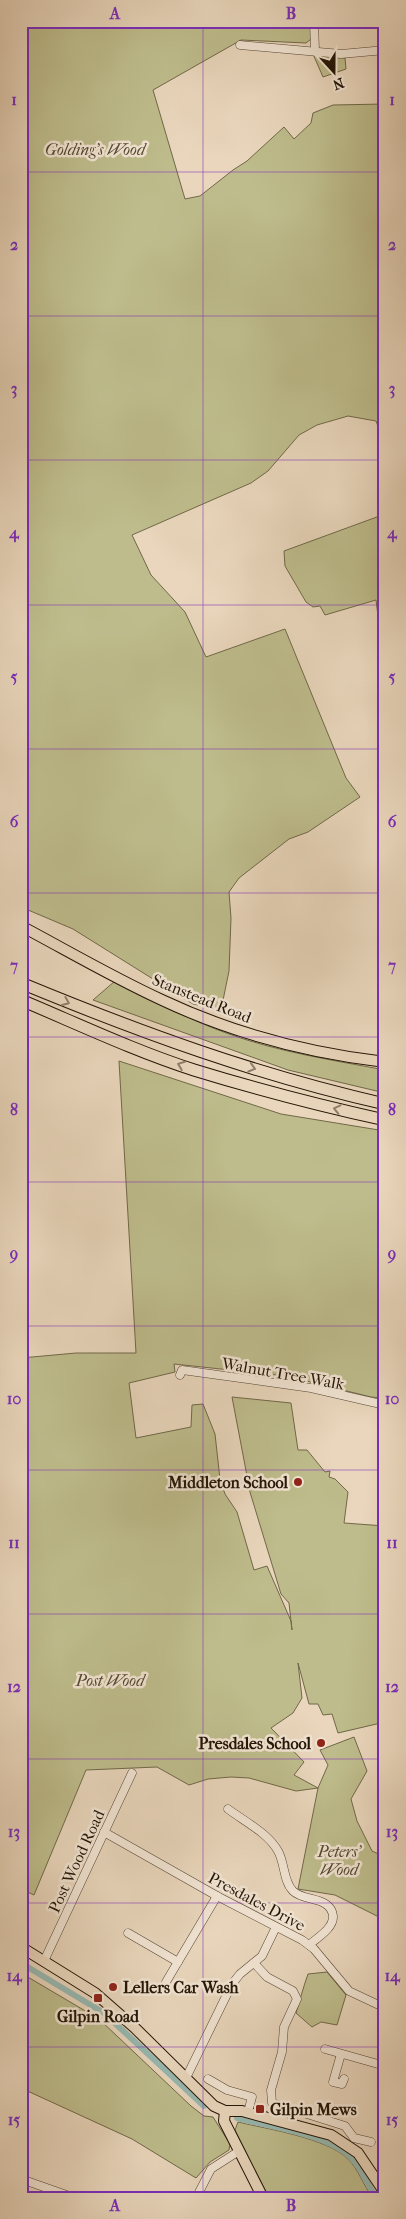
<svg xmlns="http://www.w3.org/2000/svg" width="406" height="2219" font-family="'IM FELL French Canon',serif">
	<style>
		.green { fill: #bebc8c; stroke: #706848 }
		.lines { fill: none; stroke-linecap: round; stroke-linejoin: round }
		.canal { stroke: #97b9b2; stroke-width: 6 }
		.minor-casing { stroke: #544433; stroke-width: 9 }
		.major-casing { stroke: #221405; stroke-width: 12 }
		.highway-casing { stroke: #221405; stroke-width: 13 }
		.minor { stroke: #f1e4d3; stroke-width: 8 }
		.major { stroke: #e9d6bc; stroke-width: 10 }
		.highway { stroke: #e9d6bc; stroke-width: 11 }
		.oneway { stroke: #8f7f6a }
		.grid { fill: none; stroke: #7b2cbf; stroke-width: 1; stroke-opacity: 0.55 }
		.poi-dot { fill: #8f2418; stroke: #f1e4d3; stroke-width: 2 }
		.labels { text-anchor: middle; stroke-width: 5; stroke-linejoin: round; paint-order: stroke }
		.park-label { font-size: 16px; font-style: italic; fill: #51462e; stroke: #f1e4d3 }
		.street-label { font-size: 16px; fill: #221405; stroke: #f1e4d3 }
		.poi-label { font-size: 16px; font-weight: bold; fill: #221405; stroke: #f1e4d3; text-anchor: end }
		.neatline { fill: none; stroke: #7b2cbf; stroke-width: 2 }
		.grid-label { font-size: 16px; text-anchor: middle; font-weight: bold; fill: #7b2cbf }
	</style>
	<rect width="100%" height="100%" fill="#e9d6bc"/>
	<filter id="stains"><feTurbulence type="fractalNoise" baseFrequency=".004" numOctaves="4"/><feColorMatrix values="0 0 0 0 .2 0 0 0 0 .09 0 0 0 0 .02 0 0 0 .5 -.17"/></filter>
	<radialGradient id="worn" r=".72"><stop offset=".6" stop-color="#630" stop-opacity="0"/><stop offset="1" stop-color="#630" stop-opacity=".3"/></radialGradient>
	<g class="green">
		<path d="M21,21h221l69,4v14l-5,4 -65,-3 -88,50 32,109 15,-3 33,-26 14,-9 37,-34 10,12 17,-16 2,-10 20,-8 52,-1v235l-4,2 4,9v95l-9,-24 -28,-5 -31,9 -18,10 -31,36 -17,12 -119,52 19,40 34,37 21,45 79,-28 61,149 14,19 -52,35 -19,7 -50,39 -10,14 2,26 -2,53 -8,39 -28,-6 -120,-75 -52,-22z"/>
		<path d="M313,54l32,4 1,11 -23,8z"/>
		<path d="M385,514v121l-7,-19 -2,-16 -51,15 -5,-9 -7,1 -7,-5 -21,-36 -1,-15z"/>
		<path d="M115,981c37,18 74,39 114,53 50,18 103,26 156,36v23l-97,-23 -195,-70z"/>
		<path d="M119,1061l162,53 104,17v267l-14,-1 -85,-21 -112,-12 1,8 -46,11 7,55 55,-11 1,-22 11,-1 12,30 5,45 5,15 12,18 17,58 13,-4 24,55 1,9 -3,-27 -8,-9 -35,-115 1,-3 -15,-79 59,6 7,47h9l18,22 5,-1 -1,6 6,2 13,13 -4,31 41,3v196l-47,11 -6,-19 -9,1 -5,-11h-9l-11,-41 4,35 -9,15 -22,15 33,34 -10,13 24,13 10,-23 -8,-15 34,-13 13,34 -16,28 6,22 15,30 13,6v63l-50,-25 -37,-6 20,-101 -22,3 -47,-13 -18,-1 -23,2 -19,6 -32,-18 -71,3 -52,125 -13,-6v-531l55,-5h60z"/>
		<path d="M327,1972l19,23 -9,30 -16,-3 -9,5 -16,-14c4,-13 7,-25 12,-39z"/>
		<path d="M21,1973l78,46 92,87 13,10 9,1 17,27 -1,6 -19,12 -14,16 -64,-39 -111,-51z"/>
		<path d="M238,2122c29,7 89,16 110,37 11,11 15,26 25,39h-104l-34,-68z"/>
	</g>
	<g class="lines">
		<g class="canal">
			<path d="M21,1963l83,50 100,93"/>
			<path d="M237,2118c31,8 94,17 115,41 11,11 15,27 25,39"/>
		</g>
		<defs>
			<g id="minor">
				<path d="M314,21l1,30"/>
				<path d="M240,45l101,9 44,-4"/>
				<path d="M180,1375l2,-5 129,18 74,17"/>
				<path d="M228,1809c16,12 40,24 50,42 7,12 5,30 15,40 11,11 38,5 40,25 1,12 -16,22 -24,29"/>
				<path d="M104,1832l113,64 85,44 12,9 35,42 36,17"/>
				<path d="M128,1933l50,29"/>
				<path d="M44,1961l88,-188"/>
				<path d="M254,1963l13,14 26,14 4,8 -13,28 -2,25 -11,38 1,13 73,23 9,12 17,4"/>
				<path d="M166,1982l51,-86"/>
				<path d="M325,2049l60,17"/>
				<path d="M341,2054l-8,28 9,2 2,-5"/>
				<path d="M186,2078l46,-94 8,-10 22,-18 14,-29"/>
				<path d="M208,2079l19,11 25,7 -4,15"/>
				<path d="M21,2179l54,19"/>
				<path d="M196,2198l15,-29 28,-18"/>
			</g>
			<g id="major">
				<path d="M21,926c47,25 93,52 141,74 70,33 146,53 223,62"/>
				<path d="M21,1947l74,46 40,35 79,78 11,5h17l89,24 27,18 27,40"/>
				<path d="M225,2111l-1,10 39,77"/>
			</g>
			<g id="highway">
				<path d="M21,983c121,50 236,92 364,121"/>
				<path d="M21,1000c57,24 114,51 173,70 62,19 127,36 191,50"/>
			</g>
		</defs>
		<use href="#minor" class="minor-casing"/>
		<use href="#major" class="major-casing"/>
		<use href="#highway" class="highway-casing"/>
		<use href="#minor" class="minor"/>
		<use href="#major" class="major"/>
		<use href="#highway" class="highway"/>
	</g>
	<defs><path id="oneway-chevron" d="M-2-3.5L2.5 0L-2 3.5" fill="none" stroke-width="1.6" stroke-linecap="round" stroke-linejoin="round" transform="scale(1.25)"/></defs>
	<g class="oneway">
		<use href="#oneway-chevron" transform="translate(66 1002) rotate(23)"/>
		<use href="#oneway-chevron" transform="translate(181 1065) rotate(-159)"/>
		<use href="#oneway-chevron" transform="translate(252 1068) rotate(17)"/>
		<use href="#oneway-chevron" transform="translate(337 1109) rotate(-167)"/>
	</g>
	<path class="grid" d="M203,21v2177M21,172h364M21,316h364M21,460h364M21,605h364M21,749h364M21,893h364M21,1037h364M21,1182h364M21,1326h364M21,1470h364M21,1614h364M21,1759h364M21,1903h364M21,2047h364"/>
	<g class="poi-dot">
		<circle cx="298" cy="1482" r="5"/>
		<circle cx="321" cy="1743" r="5"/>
		<circle cx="113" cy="1987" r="5"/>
		<rect x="93" y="1993" width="10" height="10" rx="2.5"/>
		<rect x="255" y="2104" width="10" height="10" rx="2.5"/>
	</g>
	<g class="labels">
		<g class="park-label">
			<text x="95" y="155">Golding's Wood</text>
			<text x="110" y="1686">Post Wood</text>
			<text x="339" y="1857">Peters'<tspan x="339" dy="18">Wood</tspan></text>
		</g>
		<g class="street-label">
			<text transform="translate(202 998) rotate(22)" y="6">Stanstead Road</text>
			<text transform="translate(283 1373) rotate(10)" y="6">Walnut Tree Walk</text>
			<text transform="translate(76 1861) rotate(-65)" y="6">Post Wood Road</text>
			<text transform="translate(257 1901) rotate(28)" y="6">Presdales Drive</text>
		</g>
		<g class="poi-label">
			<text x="288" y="1488">Middleton School</text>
			<text x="311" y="1749">Presdales School</text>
			<text x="123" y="1993" text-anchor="start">Lellers Car Wash</text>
			<text x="98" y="2022" text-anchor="middle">Gilpin Road</text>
			<text x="270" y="2115" text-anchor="start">Gilpin Mews</text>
		</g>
	</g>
	<rect width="406" height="2219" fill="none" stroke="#e9d6bc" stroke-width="55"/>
	<g transform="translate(334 72) rotate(159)" stroke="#f1e4d3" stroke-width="4" paint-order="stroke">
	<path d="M0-4L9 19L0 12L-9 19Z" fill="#221405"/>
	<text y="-8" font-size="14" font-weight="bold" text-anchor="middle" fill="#221405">N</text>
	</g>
	<rect x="28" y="28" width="350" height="2164" class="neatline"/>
	<g class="grid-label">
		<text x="115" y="19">A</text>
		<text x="291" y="19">B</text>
		<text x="14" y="105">1</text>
		<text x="392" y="105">1</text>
		<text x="14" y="250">2</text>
		<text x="392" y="250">2</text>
		<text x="14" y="394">3</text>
		<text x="392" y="394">3</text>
		<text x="14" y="538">4</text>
		<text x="392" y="538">4</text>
		<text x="14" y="682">5</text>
		<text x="392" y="682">5</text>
		<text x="14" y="827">6</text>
		<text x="392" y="827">6</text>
		<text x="14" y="971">7</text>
		<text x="392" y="971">7</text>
		<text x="14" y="1115">8</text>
		<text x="392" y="1115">8</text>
		<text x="14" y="1259">9</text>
		<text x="392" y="1259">9</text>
		<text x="14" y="1404">10</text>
		<text x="392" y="1404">10</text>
		<text x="14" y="1548">11</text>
		<text x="392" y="1548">11</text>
		<text x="14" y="1692">12</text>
		<text x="392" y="1692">12</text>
		<text x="14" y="1837">13</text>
		<text x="392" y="1837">13</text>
		<text x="14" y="1981">14</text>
		<text x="392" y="1981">14</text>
		<text x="14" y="2125">15</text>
		<text x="392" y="2125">15</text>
		<text x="115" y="2211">A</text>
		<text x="291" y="2211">B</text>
	</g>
	<rect width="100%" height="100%" filter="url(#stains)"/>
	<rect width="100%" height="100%" fill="url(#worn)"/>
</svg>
